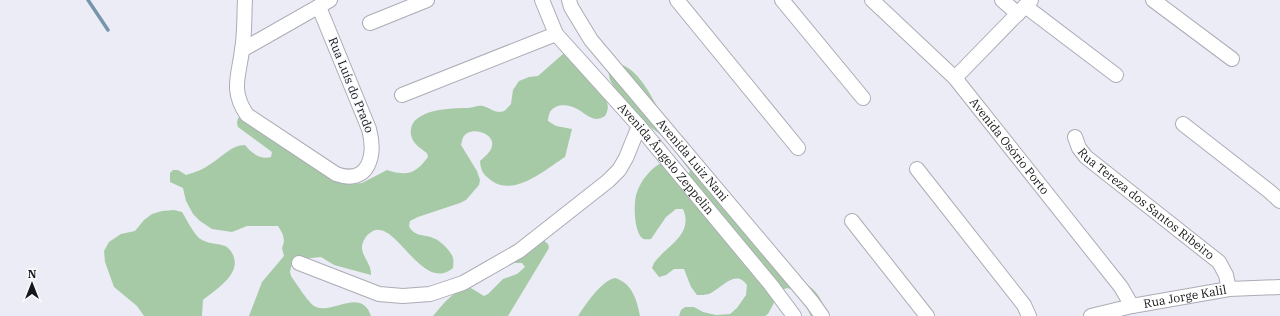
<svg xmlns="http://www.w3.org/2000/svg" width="1280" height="316" font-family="'IBM Plex Serif',serif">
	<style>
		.forest { fill: #a7caa6 }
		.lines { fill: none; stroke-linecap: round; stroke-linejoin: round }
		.stream { stroke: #7796ac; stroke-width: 3.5 }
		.minor-casing { stroke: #abacb5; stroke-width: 16 }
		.minor { stroke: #fff; stroke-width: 14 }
		.labels { text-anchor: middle; stroke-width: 3; stroke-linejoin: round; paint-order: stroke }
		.street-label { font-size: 12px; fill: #17171a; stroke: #f9fafe }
	</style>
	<rect width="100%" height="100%" fill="#ebecf6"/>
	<g class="forest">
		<path d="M563,54l5,1 37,38 3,14 -1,5 -2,4c-3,2 -6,3 -9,3 -7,-1 -12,-6 -17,-9 -9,-5 -22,-8 -29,2 -1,2 -2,6 -2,9l8,5 16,3 -7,28c-19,12 -50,40 -73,24 -9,-7 -11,-9 -12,-20 5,-5 11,-9 12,-15 3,-13 -21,-20 -28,-10 -2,2 -2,6 -3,9l16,26 3,9 -1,5 -13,15 -6,3 -42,14 -8,4 -1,5c5,11 15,8 24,12 7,2 18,13 20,20 1,3 0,7 0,10 -32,27 -59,-55 -83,-35 -4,2 -7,8 -8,13 -1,10 10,18 9,29l-37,-10 -13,-8 -20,2 -9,4 -2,9 1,4c5,7 17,26 23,30 18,10 47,-20 57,10h-122l13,-34 22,-26 -2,-8c4,-9 1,-14 -4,-22h-31l-15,6 -20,-3 -12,-8 -7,-7 -7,-13 -3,-13 -13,-6v-9l3,-3h5l8,5c10,-3 18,-6 26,-12 11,-7 20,-18 33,-18 6,8 16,15 26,12l1,-5 -34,-25 -1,-4 1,-5 4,-2 111,68 9,-1 25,-13c19,6 28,5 41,-13l-1,-4c-7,-5 -14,-9 -16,-18 -4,-26 40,-27 57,-27 5,0 10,-3 15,-2 7,2 13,8 21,5 2,-1 5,-5 7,-7l2,-14 6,-9 10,-4 9,-1z"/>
		<path d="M620,64c23,8 32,37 45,55 15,19 33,37 49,55 28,34 55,70 83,104 21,13 22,16 31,38h-17c-4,-8 -18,-37 -30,-25 -5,7 -9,16 -13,23l-3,2h-86l2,-6 4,-3h9l9,5 13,3 14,-1 7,-6 9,-13 1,-10c-12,-17 -26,4 -38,9 -4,1 -8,1 -12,1l-6,-8 -7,-18h-10l-8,6 -7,2 -7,-9 2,-5c13,-18 40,-28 29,-54h-7l-10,8 -15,22c-3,0 -7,1 -9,-1 -8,-7 -9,-36 -5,-46 4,-12 15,-25 26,-30l24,15 3,-6 -26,-34 -18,-13 -28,-30 -8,-14 -2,-10z"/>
		<path d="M174,210l8,2c5,8 10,19 17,26 8,6 17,5 26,8 3,1 7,6 8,9 9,19 -18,35 -30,45l-1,16h-58l-7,-10 -23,-19 -9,-25 -1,-11 5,-9 12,-8 14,-3 9,-11 8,-6 10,-3z"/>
		<path d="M543,240l5,4 1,4 -41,68h-75c12,-14 19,-25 38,-28l13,8 4,-2 15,-15 14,-5 8,-7 -3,-4h-9l-17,10h-5z"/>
		<path d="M615,278c17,5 22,22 25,38h-62c8,-12 23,-35 37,-38z"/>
	</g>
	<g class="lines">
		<path class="stream" d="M88,0l20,30"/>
		<defs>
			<g id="minor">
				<path d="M245,0c-1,16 0,33 -3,50 -3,26 -12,40 5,65l89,59c33,12 40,-19 33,-45l-50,-122"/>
				<path id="s1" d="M542,0l14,34 83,92 132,159 23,31"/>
				<path id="s2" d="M569,0l2,7 20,33 221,262 10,14"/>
				<path d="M677,0l121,148"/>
				<path d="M782,0l81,98"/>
				<path id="s3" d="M872,0l83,78 166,209 11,19"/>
				<path d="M1002,0l16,14"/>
				<path d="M1153,0l79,59"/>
				<path d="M1025,6l91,69"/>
				<path d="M370,23l57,-23"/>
				<path d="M242,50l88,-50"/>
				<path d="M955,78l76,-78"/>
				<path d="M402,95l154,-61"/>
				<path d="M1183,124l86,67 11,10"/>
				<path id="s4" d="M1075,137l4,11 7,9 133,105 7,13 3,14"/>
				<path d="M917,169l107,136 5,11"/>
				<path d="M852,221l75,95"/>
				<path d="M299,263l80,31 24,2 27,-2 33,-11 56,-32 89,-70 11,-11 7,-12 13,-32"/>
				<path id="s5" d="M1091,316l41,-10 97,-17 51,-2"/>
			</g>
		</defs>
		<use href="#minor" class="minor-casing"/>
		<use href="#minor" class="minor"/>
	</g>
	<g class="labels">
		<g class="street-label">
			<text transform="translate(351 85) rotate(68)" y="4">Rua Luís do Prado</text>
			<text dy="4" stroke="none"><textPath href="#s3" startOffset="201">Avenida Osório Porto</textPath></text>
			<text dy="4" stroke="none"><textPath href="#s1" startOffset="203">Avenida Ângelo Zeppelin</textPath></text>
			<text dy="4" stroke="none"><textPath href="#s2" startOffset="203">Avenida Luiz Nani</textPath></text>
			<text dy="4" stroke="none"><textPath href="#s4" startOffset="99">Rua Tereza dos Santos Ribeiro</textPath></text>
			<text dy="4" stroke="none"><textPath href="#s5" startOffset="96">Rua Jorge Kalil</textPath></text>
		</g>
	</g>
	<g transform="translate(32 284)" stroke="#f9fafe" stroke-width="3" paint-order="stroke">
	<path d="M0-3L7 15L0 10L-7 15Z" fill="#17171a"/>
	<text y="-6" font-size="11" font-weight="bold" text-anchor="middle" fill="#17171a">N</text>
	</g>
</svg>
